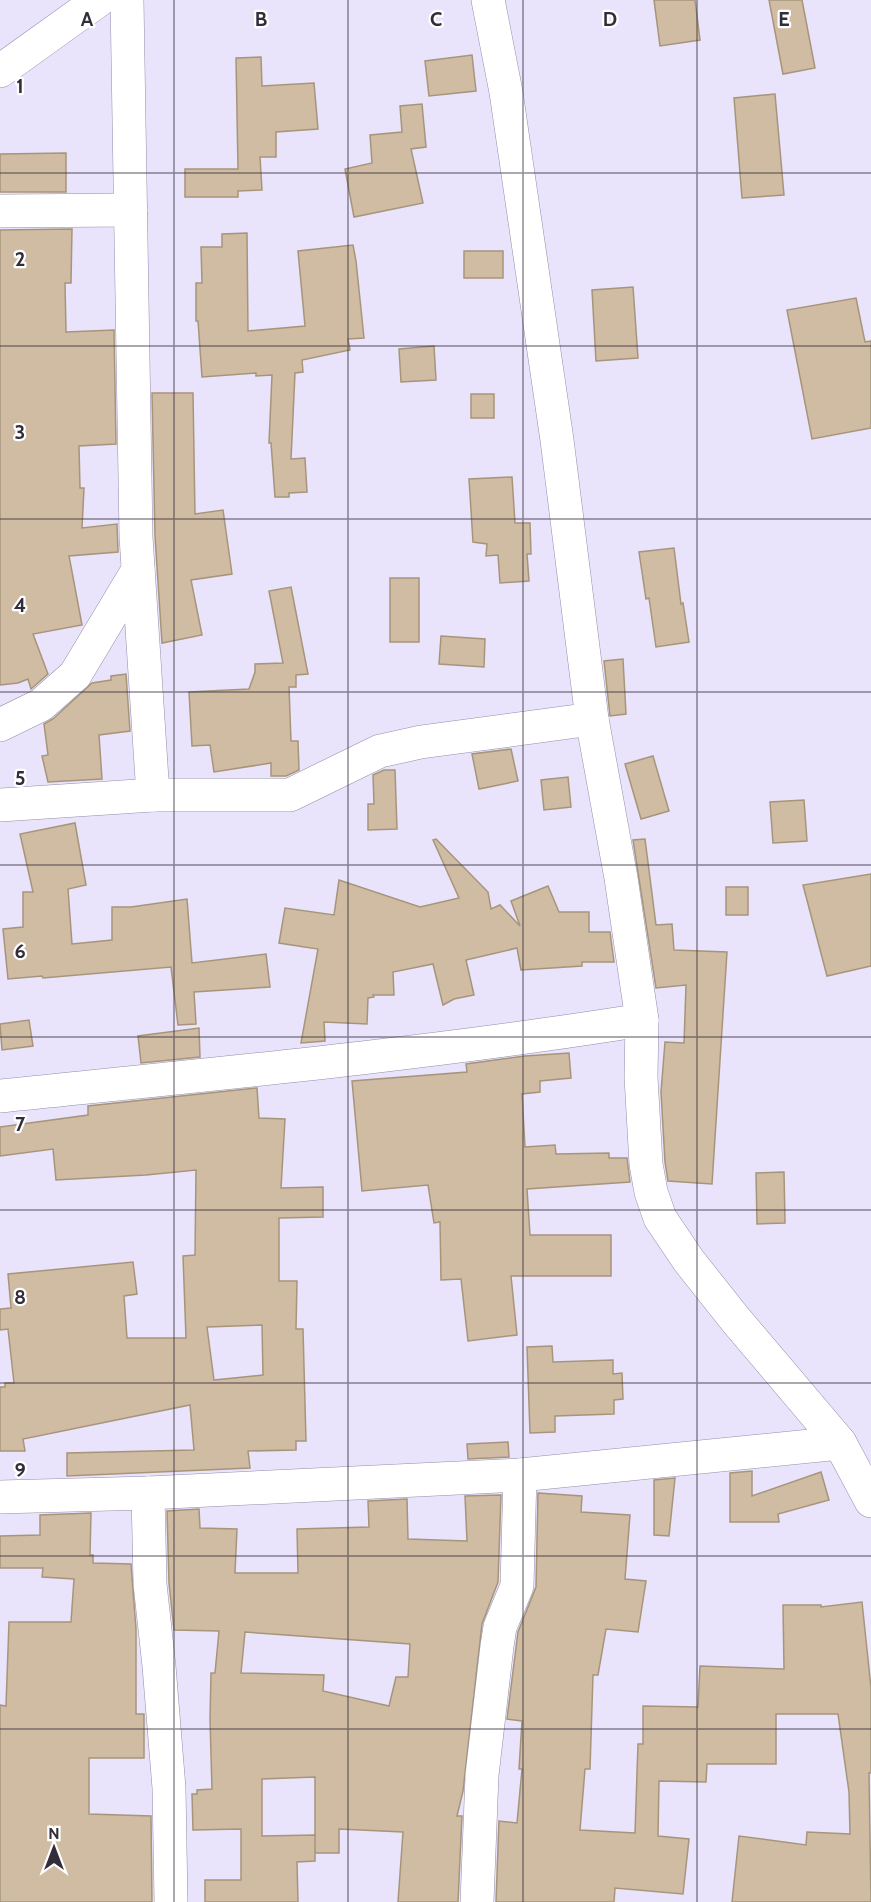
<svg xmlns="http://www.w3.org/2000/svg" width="871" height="1902" font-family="Cabin,sans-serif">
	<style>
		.building { fill: #cfbca2; stroke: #a7957b; stroke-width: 1.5; fill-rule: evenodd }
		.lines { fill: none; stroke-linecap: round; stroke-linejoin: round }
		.minor-casing { stroke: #948eaa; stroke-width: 34 }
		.minor { stroke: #fff; stroke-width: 33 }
		.grid { fill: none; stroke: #312e3a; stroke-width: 1.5; stroke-opacity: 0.55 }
		.grid-label { font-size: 20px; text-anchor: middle; font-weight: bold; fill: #312e3a; stroke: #fff; stroke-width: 4.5; stroke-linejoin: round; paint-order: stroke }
	</style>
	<rect width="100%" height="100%" fill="#e9e3fc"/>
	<g class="building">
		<path d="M654,0h41l5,40 -40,6z"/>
		<path d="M769,0h33l13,68 -32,6z"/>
		<path d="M472,55l4,36 -47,5 -4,-35z"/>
		<path d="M261,57l1,29 52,-3 4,46 -42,3v25h-16l2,33 -24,1v6h-53v-28h53l-2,-111z"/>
		<path d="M775,94l9,101 -42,3 -8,-100z"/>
		<path d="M422,104l4,43 -15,2 12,54 -69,14 -9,-48 27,-6 -2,-28 32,-3 -2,-26z"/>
		<path d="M66,153v39h-66v-38z"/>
		<path d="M72,229l-1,54h-6l1,49 48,-2 2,114 -37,2 1,42h4l-2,40 35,-4 1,28 -49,4 13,69 -49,9 15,40 -17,15 -3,-10 -10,4 -18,2v-455z"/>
		<path d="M247,233l1,98 57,-5 -7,-75 55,-6 3,16 8,77 -16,1 2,11 -48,10 1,12 -8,1 -4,86 14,-1 2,34 -18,1v4h-14l-4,-54h-2l3,-68 -16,1v-3l-54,4 -4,-56h-2v-38h6l-1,-36h21v-13z"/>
		<rect x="464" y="251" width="39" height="27"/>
		<path d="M633,287l5,71 -42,3 -4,-71z"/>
		<path d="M856,298l9,44 6,-1v87l-59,11 -25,-129z"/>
		<path d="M434,346l2,34 -35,2 -2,-33z"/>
		<path d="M152,393h41l2,121 28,-4 9,64 -41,6 11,55 -40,8 -7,-107z"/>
		<rect x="471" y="394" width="23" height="24"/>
		<path d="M512,477l3,46h15l1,31h-4l2,27 -29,2 -2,-28 -12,1 1,-12 -14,-2 -4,-63z"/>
		<path d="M674,548l7,56 2,-1 6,39 -33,5 -7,-49 -3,1 -7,-47z"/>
		<rect x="390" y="578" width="29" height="64"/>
		<path d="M291,587l17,87 -12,1v12h-7l2,54h7l1,29 -13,6h-15v-13l-57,9 -4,-27 -18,1 -3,-54 60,-3 6,-17v-8l28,-1 -14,-72z"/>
		<path d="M441,636l44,3 -1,28 -45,-3z"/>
		<path d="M623,659l3,55 -16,2 -6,-55z"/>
		<path d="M126,674l4,57 -31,4 3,44 -54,3 -6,-26 6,-1 -4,-31 9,-5 39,-36 19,-3v-4z"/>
		<path d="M511,749l7,32 -39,8 -7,-35z"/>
		<path d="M653,756l16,55 -28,8 -16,-55z"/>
		<path d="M384,770h11l2,59 -29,1v-26h6l-1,-29z"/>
		<path d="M568,777l3,30 -27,3 -3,-30z"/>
		<path d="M804,800l3,41 -34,2 -3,-41z"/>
		<path d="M75,823l11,62 -18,4 4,55 40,-4v-33h19l56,-8 5,64 74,-9 4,33 -76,5 2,32 -18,1 -7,-58 -128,11 -1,-2 -34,3 -5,-50 20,-2v-35h10l-13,-58z"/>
		<path d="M436,839l52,53 3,17 9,-4 20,21 -9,-25 37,-15 11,26h30v20h21l4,30h-32v4l-61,4 -4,-22 -51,12 8,35 -20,4 -11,6 -10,-41 -40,8 1,23h-21l1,2 -6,1 -1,26 -43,-2 1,19 -24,2 17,-94 -39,-6 6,-35 49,7 5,-35 81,27 39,-9 -26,-58z"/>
		<path d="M645,839l11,86 16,-1 2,26 53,2 -15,232 -44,-3 -3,-19 -4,-70 4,-50 19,1 2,-58 -30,3 -23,-148z"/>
		<path d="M871,874v92l-44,10 -24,-91z"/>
		<rect x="726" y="887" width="22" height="28"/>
		<path d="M29,1020l4,26 -31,4 -2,-26z"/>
		<path d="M199,1028l1,29 -59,6 -3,-27z"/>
		<path d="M569,1053l2,25 -31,3v11l-18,2 3,53 30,-2 1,9 53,-1v5h18l3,24 -103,7 3,46h81v41h-100l6,59 -49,6 -7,-62 -20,1 -1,-58 -6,1 -6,-38 -66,6 -10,-110 115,-9 -1,-8 59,-8z"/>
		<path d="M257,1088l2,30 26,1 -4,69 42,-1v30l-44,1v63h18l-1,48h7l3,112h-10v9l-48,1 2,17 -183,8v-23l127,-3 -4,-45 -167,34 2,12h-25v-64h5v-4h9l-6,-54 -8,1v-21l11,-1 -3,-34 125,-12 4,32 -13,2 3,42h59l-3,-82 12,-1 1,-85 -50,5 -90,5 -3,-31 -53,7v-29l88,-12v-9zM262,1325l1,50 -49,5 -7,-53z"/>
		<path d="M784,1172l1,51 -28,1 -1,-51z"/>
		<path d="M552,1346l1,16 60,-2v14l9,-1 1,26 -9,1v14l-59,2v16l-25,1 -3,-86z"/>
		<path d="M508,1442l1,15 -41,2 -1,-15z"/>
		<path d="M752,1471v25l69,-24 8,28 -51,14 1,8h-49v-49z"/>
		<path d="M675,1478l-6,58 -15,-1v-55z"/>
		<path d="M538,1493l44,3 -1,16 49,3 -5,64 21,2 -8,51 -32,-3 -8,46h-5l-3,94h-5l-5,61 55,3 3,-89h5v-38l55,1 2,-41 84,3 -1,-64h38v2l41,-5 9,86v85h-2l2,129h-139l7,-66 67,9 1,-13 43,2 -1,-42 -11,-78h-62v50h-69l-1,18 -47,-1 -1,55 31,3 -6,55 -68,-6 -1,14h-118l3,-81 18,2 5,-54h-3l3,-48 -15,-2 11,-87 18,-45z"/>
		<path d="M501,1495l-3,87 -16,42 -19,167 -6,25h5l-4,86h-60l5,-70 -64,-3v24h-24v-76l-53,2v57l53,-1v26l-18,1 1,40h-93v-22h36v-51l-48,1 -1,-36h5v-4l15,-1 -2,-70 1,-46h4l4,-42 -45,-1 -5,-47 -2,-72 32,-2 1,19 37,1 -2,44h63l-1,-44 72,-2 -1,-26 39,-2 1,40 59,2 -2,-45zM245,1632l165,12 -2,33h-12l-7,29 -66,-15 1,-16 -83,-2z"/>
		<path d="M91,1513l-1,42h3v8l38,1 5,65v85h8v44h-55v56l62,2 1,86h-152v-197l6,1 3,-84h62l3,-43 -32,-2 1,-9h-43v-32l40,-1v-20z"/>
	</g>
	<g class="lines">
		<defs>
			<g id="minor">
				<path d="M127,0l9,537 17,258"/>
				<path d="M488,0l18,92 51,348 35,279 29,159 21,142 -1,57 5,87 5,28 9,26 29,43 46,58 105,124"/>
				<path d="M0,71l99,-71"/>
				<path d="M0,211l131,-1"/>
				<path d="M0,725l41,-20 34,-30 63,-105"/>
				<path d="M0,805l153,-10h137l90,-44 41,-9 171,-23"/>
				<path d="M0,1096c214,-22 429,-42 642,-76"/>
				<path d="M148,1493l2,91 9,82 10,122 2,114"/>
				<path d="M0,1497l148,-4 372,-18 320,-32 31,58"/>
				<path d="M477,1902l5,-127 15,-129 3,-19 17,-41 3,-111"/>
			</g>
		</defs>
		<use href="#minor" class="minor-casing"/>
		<use href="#minor" class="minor"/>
	</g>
	<path class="grid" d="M174,0v1902M348,0v1902M523,0v1902M697,0v1902M0,173h871M0,346h871M0,519h871M0,692h871M0,865h871M0,1037h871M0,1210h871M0,1383h871M0,1556h871M0,1729h871"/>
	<g class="grid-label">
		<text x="87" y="26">A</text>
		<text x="261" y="26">B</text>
		<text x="436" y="26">C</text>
		<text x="610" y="26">D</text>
		<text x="784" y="26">E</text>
		<text x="20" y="93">1</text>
		<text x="20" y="266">2</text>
		<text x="20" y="439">3</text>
		<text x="20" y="612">4</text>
		<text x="20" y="785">5</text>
		<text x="20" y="958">6</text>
		<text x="20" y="1131">7</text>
		<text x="20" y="1304">8</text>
		<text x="20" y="1477">9</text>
	</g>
	<g transform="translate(54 1848)" stroke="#ffffff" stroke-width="4.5" paint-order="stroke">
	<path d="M0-4.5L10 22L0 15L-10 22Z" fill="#312e3a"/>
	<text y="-9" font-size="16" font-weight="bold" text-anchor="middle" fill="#312e3a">N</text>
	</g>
</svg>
